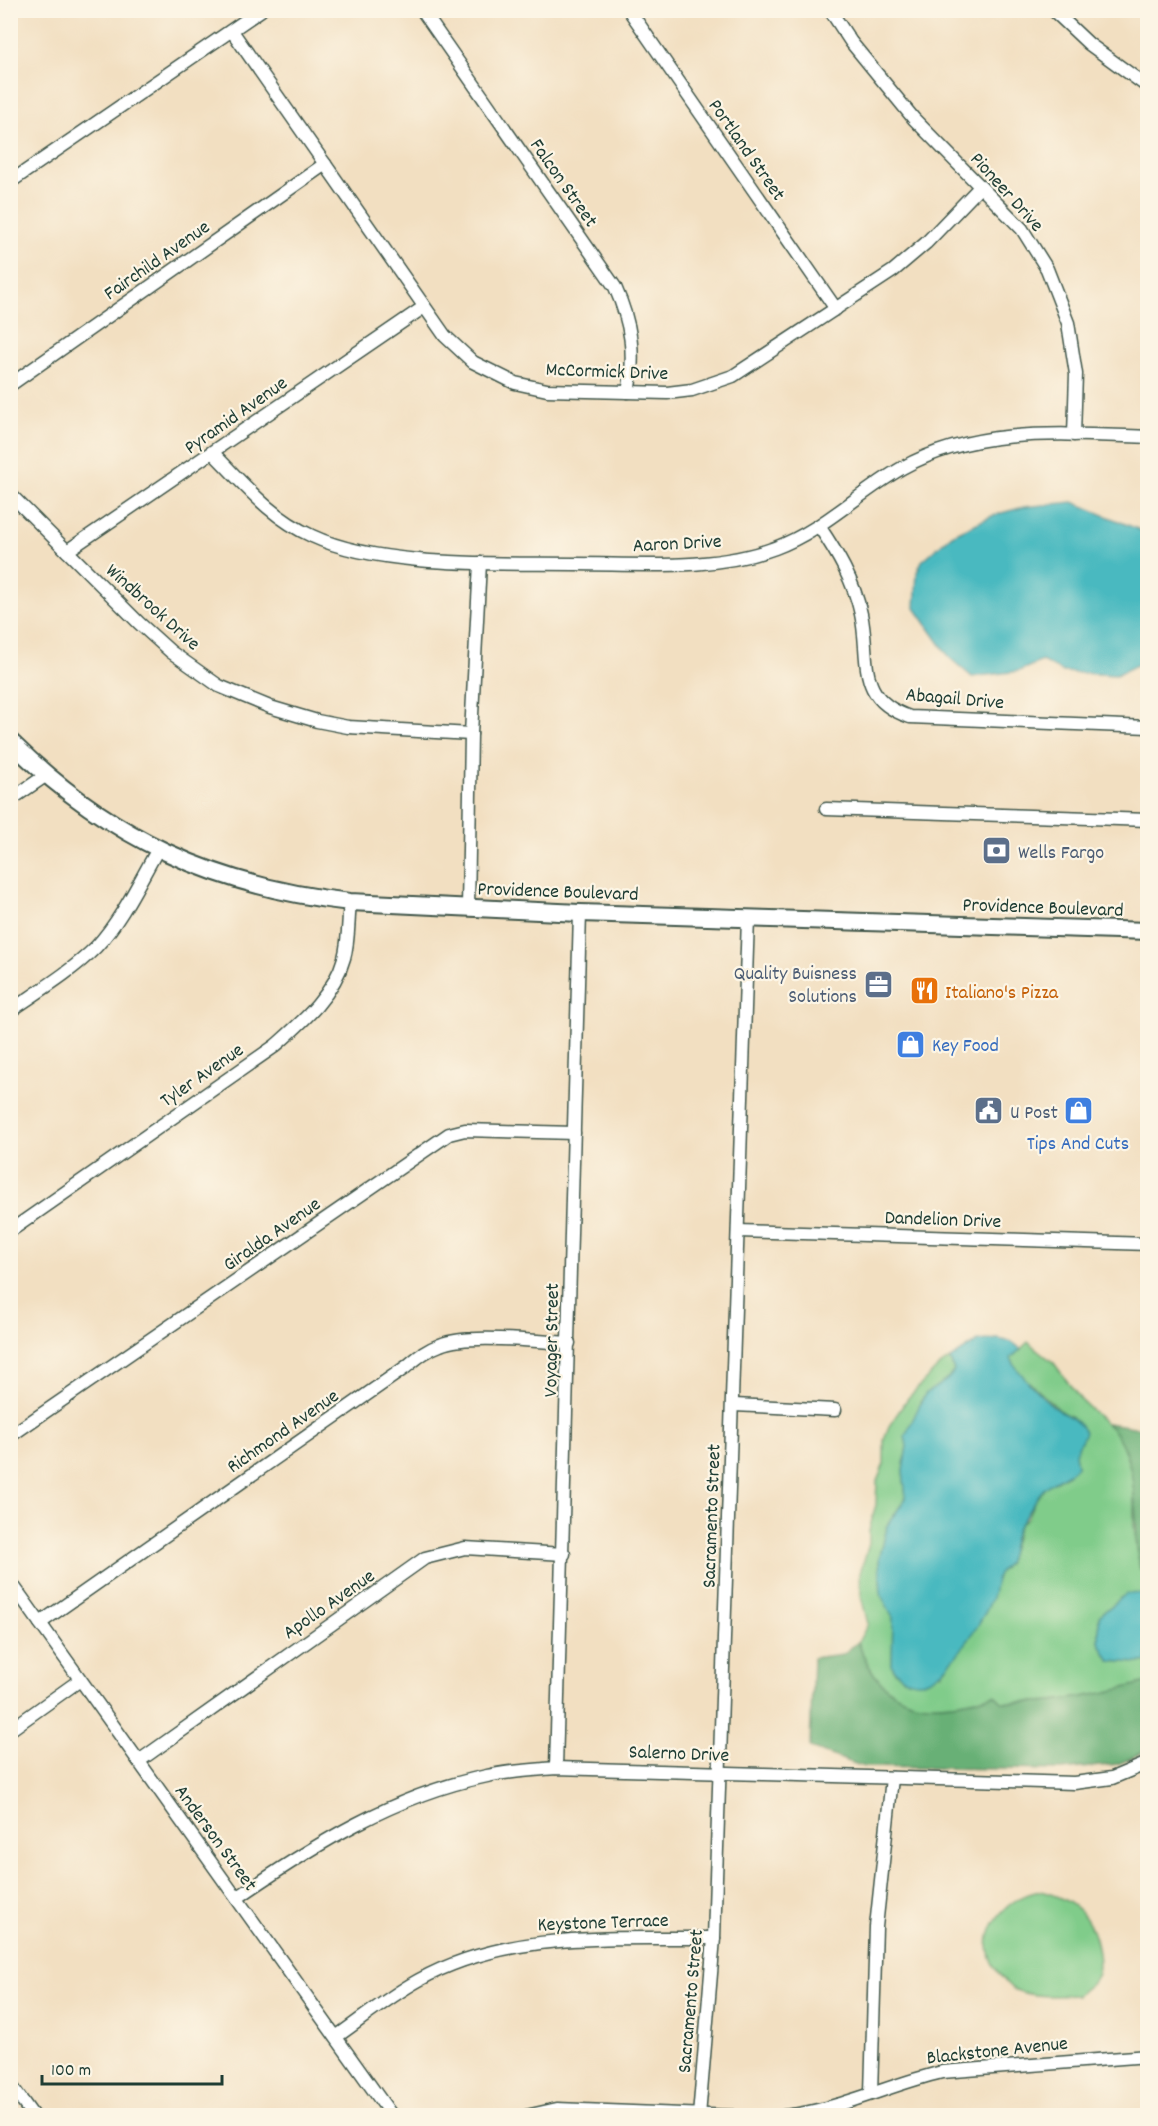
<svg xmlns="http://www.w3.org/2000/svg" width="1158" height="2126" font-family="Dekko,sans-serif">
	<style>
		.green { fill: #80cc8a; stroke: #50845f; stroke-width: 1.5 }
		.forest { fill: #68b076; stroke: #447655; stroke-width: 1.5 }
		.water { fill: #4ab9c0; stroke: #347b7a; stroke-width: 1.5 }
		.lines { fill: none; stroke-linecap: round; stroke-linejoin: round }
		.minor-casing { stroke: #3f5549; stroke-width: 15 }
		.secondary-casing { stroke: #3f5549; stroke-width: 20 }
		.minor { stroke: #fff; stroke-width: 12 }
		.secondary { stroke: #fff; stroke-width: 16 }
		.labels { text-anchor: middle; stroke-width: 4.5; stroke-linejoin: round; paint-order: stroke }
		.street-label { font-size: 20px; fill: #1f3d34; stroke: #fcf5e5 }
		.service-label { font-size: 20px; fill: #4e5e75; stroke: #fcf5e5; text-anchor: start }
		.food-label { font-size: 20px; fill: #c56008; stroke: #fcf5e5; text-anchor: start }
		.shop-label { font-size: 20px; fill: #366cbe; stroke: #fcf5e5; text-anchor: start }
	</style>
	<rect width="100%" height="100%" fill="#fcf5e5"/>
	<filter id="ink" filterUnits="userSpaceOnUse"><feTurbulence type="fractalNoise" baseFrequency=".0167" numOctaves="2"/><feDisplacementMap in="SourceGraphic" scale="12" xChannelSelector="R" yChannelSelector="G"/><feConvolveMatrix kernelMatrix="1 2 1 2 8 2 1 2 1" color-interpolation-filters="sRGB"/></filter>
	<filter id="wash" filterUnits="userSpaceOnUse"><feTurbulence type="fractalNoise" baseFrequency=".008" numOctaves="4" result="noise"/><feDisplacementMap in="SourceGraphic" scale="24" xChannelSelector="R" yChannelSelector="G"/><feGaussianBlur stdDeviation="1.35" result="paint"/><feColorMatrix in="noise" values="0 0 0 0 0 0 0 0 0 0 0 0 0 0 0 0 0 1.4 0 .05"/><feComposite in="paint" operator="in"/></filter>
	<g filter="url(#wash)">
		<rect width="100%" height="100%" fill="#f2dfc1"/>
		<g class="green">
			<path d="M1028,1342l26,21 27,37 39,37 14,42v47l6,43 7,2v22l-25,4 -23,19v26l11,19 28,2 9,-2v21c-47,14 -95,23 -145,20l-7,-7c-64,15 -111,20 -137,-53l10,-18 -7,-28 -1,-23 9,-29v-13l7,-27 1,-23 7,-17v-25l5,-13 19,-28 29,-30 13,-9 4,12 -6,8 -14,9 -14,14 -1,10 -13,24 1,10 -4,25 3,27 -18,26 -9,35 2,35 12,24 -1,47 3,7 12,8 35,-7 40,-55 16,-45 9,-9 12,-39 8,-7 7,-16 12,-16 20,-10 11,-10 -2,-12 6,-13 -9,-24 -9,-4 -45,-41 -7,-14z"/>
			<path d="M1040,1891c36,9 52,25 58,62 1,7 2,16 -1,23 -3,7 -15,14 -20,19 -22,1 -44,3 -64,-6 -5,-3 -9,-9 -13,-14 -29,-34 0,-77 40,-84z"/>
		</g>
		<g class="forest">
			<path d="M1107,1423l40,6v142l-7,-2c-9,-49 4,-107 -33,-146z"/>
			<path d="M858,1642c26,73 73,68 137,53l7,7c50,3 98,-7 145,-20v68l-28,14 -57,6 -198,-3 -54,-19 3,-90 30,-4z"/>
		</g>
		<g class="water">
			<path d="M1073,502l74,31v123l-8,8 -23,11 -53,-3 -21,-11 -23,10 -47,6 -22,-19 -35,-50 2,-36 5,-11 30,-26 42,-20 30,-8z"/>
			<path d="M998,1339l14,3 9,7 -10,9c5,14 38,47 52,55 10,6 16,9 22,19l-10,22 2,12c-9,11 -21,12 -31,21 -11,9 -17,25 -26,37 -9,11 -7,27 -13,39 -2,4 -7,7 -9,11 -4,8 -3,18 -7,26 -10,23 -47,85 -74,82 -11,-1 -21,-7 -25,-17l1,-47 -12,-24 -2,-35 9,-35 18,-26 -3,-27 4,-25 -2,-10 20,-42 23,-15 6,-8 -4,-12 28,-18z"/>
			<path d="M1147,1593v68l-9,2 -28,-2 -11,-19v-26l27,-22z"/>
		</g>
	</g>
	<g filter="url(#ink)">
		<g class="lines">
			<defs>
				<g id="minor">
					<path d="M422,10l193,277c16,36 21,67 13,105"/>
					<path d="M629,10l207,299"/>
					<path d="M830,10l21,32 63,77 108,110 25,40 21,54 8,51 -2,61"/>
					<path d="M1053,10l36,34 59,43"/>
					<path d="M232,31l213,305 28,26 42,21 32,7 120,3 25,-3 41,-14 160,-105 33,-28 54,-56"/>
					<path d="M10,182l251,-172"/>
					<path d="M10,385l315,-221"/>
					<path d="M213,453c32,32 57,64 99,83 68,32 188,27 263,28 65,0 138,7 200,-16 47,-17 83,-55 127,-80 75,-42 162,-34 246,-31"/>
					<path d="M10,494l129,129 32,29 48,34 51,21 47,14 31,6 123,7"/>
					<path d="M819,526c18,27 35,55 42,88 10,45 -7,84 49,103l238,10"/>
					<path d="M67,551l357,-244"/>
					<path d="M10,800l35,-24"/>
					<path d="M826,809l322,11"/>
					<path d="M468,908l3,-174 9,-171"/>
					<path d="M10,1011c29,-20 61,-39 86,-64 26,-28 43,-65 62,-98"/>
					<path d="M10,1231l265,-185c26,-23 59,-51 69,-88 5,-17 4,-38 6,-56"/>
					<path d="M738,1231l410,13"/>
					<path d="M734,1405l101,5"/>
					<path d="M10,1436l439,-302 16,-4 109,3"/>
					<path d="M10,1581l382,535"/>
					<path d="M40,1623l366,-256c11,-9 20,-17 34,-22 29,-12 96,-3 129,-2"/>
					<path d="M10,1730l70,-50"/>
					<path d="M139,1761l286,-203 40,-10 99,6"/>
					<path d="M556,1768l24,-855"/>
					<path d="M237,1898c77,-53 157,-103 250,-122 22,-5 46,-6 69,-8l518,15 38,-5 36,-15"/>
					<path d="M336,2037c27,-19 54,-41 83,-57 90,-50 196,-41 295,-42"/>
					<path d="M10,2084l23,32"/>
					<path d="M871,2093l5,-166 16,-149"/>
					<path d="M526,2116l31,-7 176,7"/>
					<path d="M699,2116l15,-178 34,-1020"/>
					<path d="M784,2116c55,-6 104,-31 158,-44l206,-16"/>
				</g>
				<path id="secondary" d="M10,741c97,96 205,146 340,161l230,11 568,18"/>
			</defs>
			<use href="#minor" class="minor-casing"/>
			<use href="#secondary" class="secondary-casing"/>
			<use href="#minor" class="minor"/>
			<use href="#secondary" class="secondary"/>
		</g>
	</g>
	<defs>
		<symbol id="bank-square" viewBox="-11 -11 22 22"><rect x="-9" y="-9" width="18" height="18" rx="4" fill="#5c6f8a" stroke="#fcf5e5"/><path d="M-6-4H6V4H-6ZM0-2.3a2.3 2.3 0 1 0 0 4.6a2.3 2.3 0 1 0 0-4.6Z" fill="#fff"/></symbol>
		<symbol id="office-square" viewBox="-11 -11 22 22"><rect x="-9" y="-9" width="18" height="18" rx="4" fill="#5c6f8a" stroke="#fcf5e5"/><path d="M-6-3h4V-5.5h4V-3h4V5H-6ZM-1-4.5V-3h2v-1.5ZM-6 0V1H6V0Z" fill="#fff"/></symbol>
		<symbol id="restaurant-square" viewBox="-11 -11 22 22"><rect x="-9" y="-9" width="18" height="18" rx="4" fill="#e8710a" stroke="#fcf5e5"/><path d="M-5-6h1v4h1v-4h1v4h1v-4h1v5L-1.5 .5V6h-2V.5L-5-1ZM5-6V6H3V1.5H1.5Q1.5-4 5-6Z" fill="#fff"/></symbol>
		<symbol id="shop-square" viewBox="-11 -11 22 22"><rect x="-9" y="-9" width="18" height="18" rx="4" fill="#3f7fe0" stroke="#fcf5e5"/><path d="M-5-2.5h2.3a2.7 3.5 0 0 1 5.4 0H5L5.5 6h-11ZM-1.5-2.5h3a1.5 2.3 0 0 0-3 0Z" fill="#fff"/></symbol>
		<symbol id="civic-square" viewBox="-11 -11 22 22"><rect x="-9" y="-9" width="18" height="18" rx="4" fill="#5c6f8a" stroke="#fcf5e5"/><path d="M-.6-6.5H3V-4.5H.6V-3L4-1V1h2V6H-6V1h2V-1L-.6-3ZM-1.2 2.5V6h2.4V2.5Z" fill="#fff"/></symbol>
	</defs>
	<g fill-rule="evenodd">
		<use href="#bank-square" x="980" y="834" width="33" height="33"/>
		<use href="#office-square" x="862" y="968" width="33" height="33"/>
		<use href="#restaurant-square" x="908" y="974" width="33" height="33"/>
		<use href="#shop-square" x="894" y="1028" width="33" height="33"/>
		<use href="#civic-square" x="972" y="1094" width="33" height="33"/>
		<use href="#shop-square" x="1062" y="1094" width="33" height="33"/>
	</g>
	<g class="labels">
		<g class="street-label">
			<text transform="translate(748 149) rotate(55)" y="7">Portland Street</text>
			<text transform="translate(565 182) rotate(55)" y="7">Falcon Street</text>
			<text transform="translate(1008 191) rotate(48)" y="7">Pioneer Drive</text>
			<text transform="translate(156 259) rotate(-35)" y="7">Fairchild Avenue</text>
			<text transform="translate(607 370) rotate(2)" y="7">McCormick Drive</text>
			<text transform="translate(235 414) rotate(-35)" y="7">Pyramid Avenue</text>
			<text transform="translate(677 542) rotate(-3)" y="7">Aaron Drive</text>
			<text transform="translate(154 606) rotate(42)" y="7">Windbrook Drive</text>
			<text transform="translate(955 697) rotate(5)" y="7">Abagail Drive</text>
			<text transform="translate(558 890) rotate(2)" y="7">Providence Boulevard</text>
			<text transform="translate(1043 906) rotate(2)" y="7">Providence Boulevard</text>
			<text transform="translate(201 1074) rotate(-35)" y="7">Tyler Avenue</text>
			<text transform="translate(943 1218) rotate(2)" y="7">Dandelion Drive</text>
			<text transform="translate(271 1233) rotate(-35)" y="7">Giralda Avenue</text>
			<text transform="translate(550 1340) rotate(-89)" y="7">Voyager Street</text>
			<text transform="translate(282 1430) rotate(-35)" y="7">Richmond Avenue</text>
			<text transform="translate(710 1516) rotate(-88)" y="7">Sacramento Street</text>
			<text transform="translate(328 1603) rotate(-35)" y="7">Apollo Avenue</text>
			<text transform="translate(679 1752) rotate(2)" y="7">Salerno Drive</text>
			<text transform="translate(217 1837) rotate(54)" y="7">Anderson Street</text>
			<text transform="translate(603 1921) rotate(-2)" y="7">Keystone Terrace</text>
			<text transform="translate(689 2001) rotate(-85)" y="7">Sacramento Street</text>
			<text transform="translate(997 2049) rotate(-6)" y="7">Blackstone Avenue</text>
		</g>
		<g class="service-label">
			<text x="1018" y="858">Wells Fargo</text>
			<text x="857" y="979" text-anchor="end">Quality Buisness<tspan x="857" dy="23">Solutions</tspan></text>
			<text x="1010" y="1118">U Post</text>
		</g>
		<g class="food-label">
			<text x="945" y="998">Italiano's Pizza</text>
		</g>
		<g class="shop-label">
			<text x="932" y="1051">Key Food</text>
			<text x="1078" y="1149" text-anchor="middle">Tips And Cuts</text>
		</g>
	</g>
	<rect width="1158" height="2126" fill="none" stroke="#fcf5e5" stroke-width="36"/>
	<path d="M42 2075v9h180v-9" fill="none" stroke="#1f3d34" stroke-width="3"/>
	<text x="51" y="2075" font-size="18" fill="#1f3d34" stroke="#fcf5e5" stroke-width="4.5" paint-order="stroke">100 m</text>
</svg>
